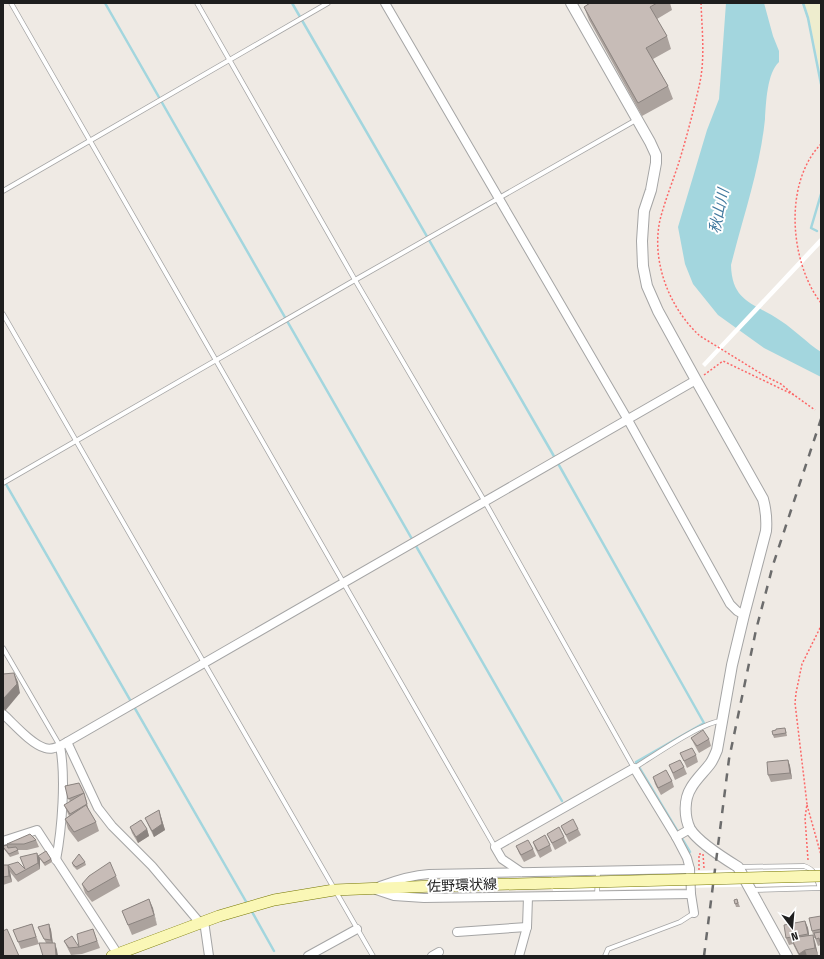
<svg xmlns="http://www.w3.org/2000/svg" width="824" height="959" font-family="'Fira Sans Condensed','Noto Sans JP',sans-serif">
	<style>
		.farmland { fill: #eeedce }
		.water { fill: #a3d6de }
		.pier { fill: #fff }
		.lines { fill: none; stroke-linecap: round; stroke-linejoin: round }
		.stream { stroke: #a3d6de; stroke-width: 2.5 }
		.service-casing { stroke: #a5a5a5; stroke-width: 5.5 }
		.minor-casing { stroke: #a5a5a5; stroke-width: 10 }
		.tertiary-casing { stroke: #a5a5a5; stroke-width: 12 }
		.secondary-casing { stroke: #767703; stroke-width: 12 }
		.path { stroke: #fc6868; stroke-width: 1.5; stroke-dasharray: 2 2; stroke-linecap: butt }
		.service { stroke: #fff; stroke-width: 4 }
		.minor { stroke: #fff; stroke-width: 8 }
		.tertiary { stroke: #fff; stroke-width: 10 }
		.secondary { stroke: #faf7b6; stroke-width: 11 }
		.rail { stroke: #6c6c6c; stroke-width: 2.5; stroke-dasharray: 8 8; stroke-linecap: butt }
		.secondary-bridge-casing { stroke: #767703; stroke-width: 12; stroke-linecap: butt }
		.path-bridge { stroke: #fc6868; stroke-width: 1.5; stroke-dasharray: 2 2; stroke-linecap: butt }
		.secondary-bridge { stroke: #faf7b6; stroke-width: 11 }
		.wall { fill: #aba29d }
		.shaded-wall { fill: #8b8480 }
		.building { fill: #c7bcb7; stroke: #8b8480 }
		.labels { text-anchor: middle; stroke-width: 4; stroke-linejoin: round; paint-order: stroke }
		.street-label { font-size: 14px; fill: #1e1e1e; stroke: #fff }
		.water-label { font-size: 15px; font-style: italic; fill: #437a9f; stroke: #fff }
	</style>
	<rect width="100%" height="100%" fill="#efeae4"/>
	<path class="farmland" d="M804,3h17v71l-13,-61z"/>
	<path class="water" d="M726,3h38l9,33 6,15v11c-12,11 -13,41 -14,57 -5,50 -22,98 -34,146 1,38 24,38 50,56 14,9 26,22 40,31v25l-57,-29 -46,-33 -25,-31 -8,-20 -7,-37 29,-97 12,-31z"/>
	<g class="pier">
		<path d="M821,237v7l-116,123 -3,-3z"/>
		<path d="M821,868v17l-268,6v-17z"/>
	</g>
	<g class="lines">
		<g class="stream">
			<path d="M105,3l457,798"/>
			<path d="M292,3l259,448 153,272 -68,39 54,90"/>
			<path d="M803,3l5,15 13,66"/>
			<path d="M817,231l-6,-3 10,-34"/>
			<path d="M3,479l245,426"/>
			<path d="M251,910l23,41"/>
		</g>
		<defs>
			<g id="service">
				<path d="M11,3l484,844"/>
				<path d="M197,3l158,277 130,222 149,266c18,-11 69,-47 88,-47"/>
				<path d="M3,191l325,-188"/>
				<path d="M3,314l370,642"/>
				<path d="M3,483l352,-203 281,-160"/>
				<path d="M3,648l57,98"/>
				<path d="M738,867l66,-1c12,4 12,11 16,22l-67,2"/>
				<path d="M597,895l1,-23"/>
				<path d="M605,956l3,-7 72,-27 14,-9"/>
			</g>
			<g id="minor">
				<path d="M385,3l243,417 102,184 7,7 7,4"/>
				<path d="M3,714c11,10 28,30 42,34 6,2 10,0 15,-2l636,-366"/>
				<path d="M67,742l31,66 14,18 40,40 48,57"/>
				<path d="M676,837l14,-8"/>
				<path d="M3,841l34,-11 82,126"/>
				<path d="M56,860c6,-31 10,-83 4,-114"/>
				<path d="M380,886c16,-6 32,-11 49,-12l261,-5"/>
				<path d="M376,890l18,6 30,2 267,-4 -1,-25 -3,-11 -11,-21 -42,-69 -139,79 7,12 19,13"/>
				<path d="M691,894l3,19"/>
				<path d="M204,921l5,35"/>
				<path d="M457,932l70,-5"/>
				<path d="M308,956l49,-27"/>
				<path d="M432,956l7,-4"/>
				<path d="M519,956l8,-29 1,-30"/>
			</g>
			<path id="tertiary" d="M571,3l79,139 6,13v8l-5,27 -7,21 -2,30 1,25 4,20 11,25 38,69 67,119c3,11 4,20 3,32l-22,84 -12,50 -15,85c-2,5 -4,10 -7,14 -6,8 -14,15 -19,24 -7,11 -7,29 -1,41 8,13 35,30 48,38l49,89"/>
			<path id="secondary" d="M112,956l107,-40 55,-16 60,-10 101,-4 118,-3"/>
		</defs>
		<use href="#service" class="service-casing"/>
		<use href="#minor" class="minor-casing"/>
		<use href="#tertiary" class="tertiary-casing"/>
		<use href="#secondary" class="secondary-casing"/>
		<g class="path">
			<path d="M701,3c1,26 4,54 -1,79 -6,27 -13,54 -21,80 -6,19 -14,38 -19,58 -9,41 9,88 40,116l65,40 16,8 13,11"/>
			<path d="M821,144c-38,39 -31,119 0,159"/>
			<path d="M704,375l19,-14 71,34 21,15"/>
			<path d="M807,805l14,50"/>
			<path d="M808,860l-3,-42 2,-14 -12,-101 1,-10 6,-29 19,-38"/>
		</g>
		<use href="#service" class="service"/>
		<use href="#minor" class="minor"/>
		<use href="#tertiary" class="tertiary"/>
		<use href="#secondary" class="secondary"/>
		<path class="rail" d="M704,956l25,-197 27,-129 17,-65 48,-146"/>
		<defs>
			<path id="secondary-bridge" d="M553,883l268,-7"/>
		</defs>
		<use href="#secondary-bridge" class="secondary-bridge-casing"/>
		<path class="path-bridge" d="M699,870v-16h4l1,14"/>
		<use href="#secondary-bridge" class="secondary-bridge"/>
	</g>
	<g class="wall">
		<path d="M590,3h80l2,7 -15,9 10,17 4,13 -18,10 15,27 5,13 -31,17 -53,-96 -5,-13z"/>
		<path d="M786,731l1,5 -13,2 -1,-3z"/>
		<path d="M691,738l18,1 2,7 -12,7 -5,-9z"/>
		<path d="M680,753l16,2 2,7 -11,6z"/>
		<path d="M788,760l2,6 2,13 -21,3 -3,-7z"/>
		<path d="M669,765l15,2 3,7 -12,6z"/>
		<path d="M653,777l19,4 2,6 -13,8 -6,-11z"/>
		<path d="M79,783l7,16 3,12 7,11 3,9 -21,11 -10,-13 -3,-10 4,-3 -5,-11 6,-3 -5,-16z"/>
		<path d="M161,817l4,13 -11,7 -6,-12 -3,-7z"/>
		<path d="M561,826l17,3 3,6 -12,7z"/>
		<path d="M130,827l17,2 2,7 -11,7 -6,-10z"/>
		<path d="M547,834l17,3 3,6 -12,7z"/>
		<path d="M36,840l3,7 -12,3h-9l1,4 -9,3 -6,-8 -1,-1v-2l4,-1v-1z"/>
		<path d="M533,842l17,3 2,6 -12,7 -5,-10z"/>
		<path d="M516,846l17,3 3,7 -12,6 -5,-9z"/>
		<path d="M38,856l13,3 1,3 -7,4 -5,-7v10l-22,13 -8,-10 2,10 -9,3v-20l22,4z"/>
		<path d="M85,862l1,3 -9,5 -4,-4 -1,-3z"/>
		<path d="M116,876l4,10 -28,16 -7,-9 -3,-9z"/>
		<path d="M149,899l8,26 -25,10 -10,-24z"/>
		<path d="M737,899l3,8h-4l-2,-7z"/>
		<path d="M821,916v29l-3,1 -3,-8h-1l-2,-7z"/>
		<path d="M805,921l3,7 1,8 6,6 3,13 -8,1h-11l-6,-12 -4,1 -3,-7z"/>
		<path d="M32,924l7,20 -18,5 -8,-19z"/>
		<path d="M49,924l2,6 2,13 4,7 -11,-7 -8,-16z"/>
		<path d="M93,929l7,19 -18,6 -11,1 -7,-14 15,6z"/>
	</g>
	<g class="shaded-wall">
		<path d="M14,673l4,9 2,11 -15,18 -2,-4v-8z"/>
		<path d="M788,760l2,6 2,13 -2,-6z"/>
		<path d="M159,810l6,20 -11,7 -2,-6z"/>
		<path d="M147,829l2,7 -11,7 -2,-6z"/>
		<path d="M37,853l3,6v10l-2,-6z"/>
		<path d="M8,865l2,7 2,10 -3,-6z"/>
		<path d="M149,899l4,9 4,17 -3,-10z"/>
		<path d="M805,921l3,7 2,13 -2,-7z"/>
		<path d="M49,924l2,6 2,16 -2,-6z"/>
		<path d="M813,935l2,7 3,13 -3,-7z"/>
		<path d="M55,943l2,7 1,6h-2z"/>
		<path d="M805,950l2,6h-8v-2z"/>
	</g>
	<g class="building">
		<path d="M590,3h67l-7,4 17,29 -21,12 22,38 -30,17 -54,-96z"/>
		<path d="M14,673l3,11 -14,15v-25z"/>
		<path d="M785,728l1,5 -13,2 -1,-4 4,-1v-1z"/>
		<path d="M703,730l6,9 -12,7 -6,-8z"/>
		<path d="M692,748l4,7 -12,6 -4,-8z"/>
		<path d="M680,760l4,7 -11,6 -4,-8z"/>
		<path d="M788,760l2,13 -22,2 -1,-13z"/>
		<path d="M666,770l6,11 -14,7 -5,-11z"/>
		<path d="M79,783l5,10 -16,6 -3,-13z"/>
		<path d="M84,793l3,11 -17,10 -6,-9z"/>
		<path d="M86,805l10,17 -22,10 -9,-13z"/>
		<path d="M159,810l3,14 -10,7 -7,-13z"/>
		<path d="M573,819l5,10 -12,6 -5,-9z"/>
		<path d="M141,820l6,9 -11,8 -6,-10z"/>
		<path d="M559,827l5,10 -12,6 -5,-9z"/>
		<path d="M30,834l6,6 -12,4h-17z"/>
		<path d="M545,835l5,10 -12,6 -5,-9z"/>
		<path d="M528,840l5,9 -12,6 -5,-9z"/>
		<path d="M7,845l1,3 8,-1 2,3 -9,4 -6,-7v-1z"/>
		<path d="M46,851l5,8 -7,4 -6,-7z"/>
		<path d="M37,853l1,10 -22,12 -8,-10 1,11 -6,1v-12h5l10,-3 7,7 -5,-12z"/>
		<path d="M79,854l6,8 -9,5 -4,-4z"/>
		<path d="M110,862l6,14 -28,16 -6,-8 7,-8z"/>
		<path d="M149,899l5,16 -26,10 -6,-14z"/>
		<path d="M737,899l1,4 -3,1 -1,-4z"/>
		<path d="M821,916v13l-9,2 -3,-13z"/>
		<path d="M805,921l3,13 -22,4 -2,-13z"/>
		<path d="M32,924l4,13 -18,5 -5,-12z"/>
		<path d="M49,924l2,16 -7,-1 -6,-12z"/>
		<path d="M7,929l12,27h-16v-25z"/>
		<path d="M93,929l4,12 -18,6 -10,1 -5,-7 8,-5 7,11 -2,-13z"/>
		<path d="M821,932v10h-1l-1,-4 -3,1 -2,-6z"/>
		<path d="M813,935l2,13 -10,2 -6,4 -8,-16z"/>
		<path d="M39,943h16l1,13h-13z"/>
	</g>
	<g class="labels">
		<g class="street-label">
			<text transform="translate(462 885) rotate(-2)" y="5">佐野環状線</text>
		</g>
		<g class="water-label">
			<text transform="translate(719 211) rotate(-78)" y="5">秋山川</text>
		</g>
	</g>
	<rect width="824" height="959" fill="none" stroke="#1e1e1e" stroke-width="8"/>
	<g transform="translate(792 927) rotate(164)" stroke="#ffffff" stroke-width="3" paint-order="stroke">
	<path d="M0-3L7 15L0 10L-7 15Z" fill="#1e1e1e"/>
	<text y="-6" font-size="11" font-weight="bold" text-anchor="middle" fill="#1e1e1e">N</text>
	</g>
</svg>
